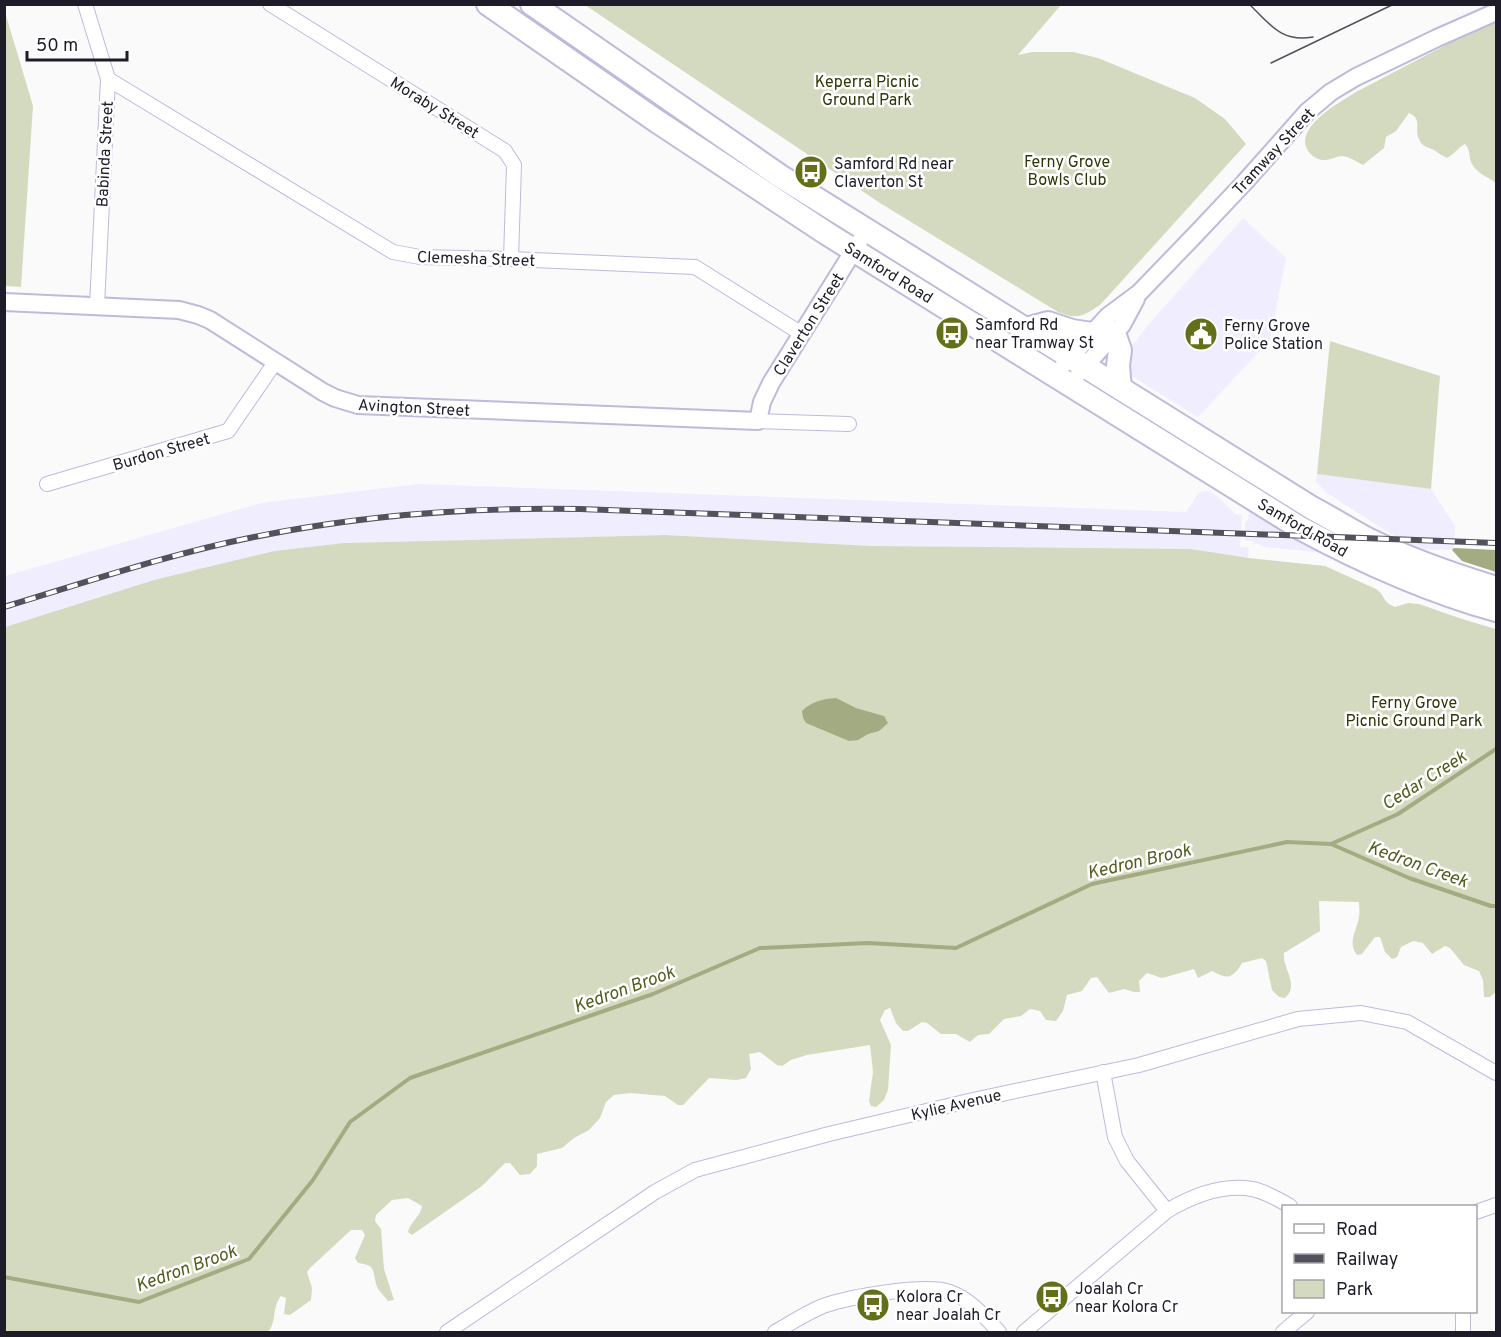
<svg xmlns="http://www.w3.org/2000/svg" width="1501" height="1337" font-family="Overpass,sans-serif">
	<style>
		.built { fill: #f0edfe }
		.green { fill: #d4dabf }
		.water { fill: #a3ab83 }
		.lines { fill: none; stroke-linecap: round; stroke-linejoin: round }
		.stream { stroke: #a3ab83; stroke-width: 4 }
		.minor-casing { stroke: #bfb9dc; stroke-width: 16 }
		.tertiary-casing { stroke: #bfb9dc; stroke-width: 20 }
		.primary-casing { stroke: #bfb9dc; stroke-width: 26 }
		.minor { stroke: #fff; stroke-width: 14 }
		.tertiary { stroke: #fff; stroke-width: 16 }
		.primary { stroke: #fff; stroke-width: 22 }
		.tram { stroke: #53515b; stroke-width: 1.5 }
		.rail-casing { stroke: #53515b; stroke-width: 6 }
		.rail { stroke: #fff; stroke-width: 4; stroke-dasharray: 11; stroke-linecap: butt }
		.labels { text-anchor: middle; stroke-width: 5; stroke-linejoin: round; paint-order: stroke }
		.park-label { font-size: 16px; fill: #2f3504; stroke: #fff }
		.street-label { font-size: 16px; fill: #1f1c29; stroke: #fff }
		.poi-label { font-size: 16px; fill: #1f1c29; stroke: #fff; text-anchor: start }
		.water-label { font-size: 18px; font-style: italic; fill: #535c1d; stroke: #fff }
	</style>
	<rect width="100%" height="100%" fill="#fafafa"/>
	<g class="built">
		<path d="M1243,218l43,40 -16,82 -72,77 -65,-40 -4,-11 1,-17 18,-24z"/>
		<path d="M1317,474l114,15 24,37 -1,22 -2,2 -37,-1 -88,-56 -11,-11z"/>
		<path d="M418,484l768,28 13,-20 9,-1 8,4 19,19 7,1 -2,32h9l-1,11 -57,-9 -319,-3 -206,-11 -322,8 -70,8 -120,29 -149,47v-51l256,-73z"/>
		<path d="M1249,509l72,42 -5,1 -51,-5 -7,-3h-4l-1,-3h-8v-18l3,-3z"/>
	</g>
	<g class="green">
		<path d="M585,5h476l-43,50 14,-3h41l25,6 97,40 30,21 21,25 -146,161c-17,11 -22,15 -42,7l-178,-109z"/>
		<path d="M5,12l28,94 -12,181 -16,-1z"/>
		<path d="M1496,23v160c-8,-6 -19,-10 -24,-19 -4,-7 -1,-14 -7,-20 -7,3 -10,10 -18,14 -5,-2 -8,-5 -13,-8 -6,-3 -12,-3 -15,-11 -5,-10 4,-20 -10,-26l-13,18 -10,6 -2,11 -21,17c-7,-4 -15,-9 -22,-9 -7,1 -12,5 -19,4 -6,-1 -12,-5 -15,-11 -11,-23 33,-47 49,-57l107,-56z"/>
		<path d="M1330,341l110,35 -9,113 -114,-15z"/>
		<path d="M666,535l206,11 319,3 58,9 76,8 51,23c10,7 6,13 19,18l13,-4 11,1 43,15 34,10v363l-6,5h-6l-1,-17 -4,-9 -15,-6 -14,-17 -5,-2 -13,8 -9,-11 -10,-2 -12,6 -4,10 -5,2 -7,-7 -5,-15h-5l-13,17 -5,1c-10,-12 0,-25 2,-38 1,-5 0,-10 0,-15l-40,-1 1,30 -36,22c-2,15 16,32 1,45l-6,-1 -7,-7 -6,-29 -4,-3 -20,5c-9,15 -14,17 -30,8l-14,7 -4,-9 -32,9 -15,-5 -8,8 1,11h-6l-10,-3 -15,4 -12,-16 -6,1 -9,13 -15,4 -4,16 -7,10 -10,-1 -6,-9 -10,-2 -9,7 -17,3 -15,15 -11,1 -8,7 -14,-8h-15l-14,-11 -5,-1 -14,9h-5l-7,-8 -6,-15 -5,2 -5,10 11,25 -3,45 -4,10 -8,7 -5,-1 -2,-5 4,-29 -3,-27 -63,10 -16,5 -9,6 -5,-1 -17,-13 -11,2 2,15 -5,9 -10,2 -27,-2 -26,27h-5l-13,-9 -35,-3 -16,2 -8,7 -6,16 -11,12 -15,8 -12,10 -25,6v12l-7,8 -10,1 -10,-12h-5l-23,23 -70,49 -4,-3c2,-10 13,-16 14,-26l-14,-8 -16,2 -16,15 -1,6 6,8 3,40 10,31 -6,1c-3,-4 -7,-8 -10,-12 -7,-15 1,-24 -20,-26l-3,-5 10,-23 -3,-5h-11l-41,38 -3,4 5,16 -1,12 -21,15 -6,-1 2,-16 -5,-2c-9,10 -4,26 -13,36h-263v-705l149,-47 120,-29 70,-8z"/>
	</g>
	<g class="water">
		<path d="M1454,548l42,2v22l-34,-11 -10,-11z"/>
		<path d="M836,698l20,10 28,8 4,7 -9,8 -11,3 -10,6 -9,1 -43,-18 -3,-5 -1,-7c10,-10 21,-12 34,-13z"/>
	</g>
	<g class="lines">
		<g class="stream">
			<path d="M1331,844l67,-30 98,-65"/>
			<path d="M4,1277l135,25 110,-43 64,-79 37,-58 60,-44 243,-84 107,-46 108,-5 88,5 136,-64 195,-42 44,2 78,34 82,28h5"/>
		</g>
		<defs>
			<g id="minor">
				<path d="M85,4l23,75 -11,227"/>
				<path d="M270,4l235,147 9,14 -3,94"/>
				<path d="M108,79l285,173 27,5 91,2 184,8 107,67"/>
				<path d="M758,421l91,3"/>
				<path d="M47,484l181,-53 48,-70"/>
				<path d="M1103,1072l12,65 12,24 40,50"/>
				<path d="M1476,1212l20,-7"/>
				<path d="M1463,1312v20"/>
				<path d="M447,1332l208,-140 40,-22 134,-36 144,-34 166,-35 159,-46 63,-6 46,9 89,51"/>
				<path d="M775,1332c16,-9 31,-19 48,-26 26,-9 102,-23 127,-14 20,7 35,25 49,40"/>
				<path d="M1024,1332l143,-121c25,-15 55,-27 85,-22 13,2 27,11 38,17"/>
				<path d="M1283,1332l24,-20"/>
			</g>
			<g id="tertiary">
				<path d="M4,302l175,8 19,5 12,5 113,72 12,6 23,7 400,16 4,-19 9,-19 88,-141"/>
				<path d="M1064,364l44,-48 31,-23 56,-58 49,-52 63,-71 24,-20 25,-15 81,-39 59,-26"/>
				<path d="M1079,373l43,-48 14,-26"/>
			</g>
			<g id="primary">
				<path d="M488,4l170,118 168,111 474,295c63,34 128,63 196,82"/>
				<path d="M532,4l248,172 532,332c19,10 38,22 57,32 41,20 84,35 127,48"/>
				<path d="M1026,329l22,-6 24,8 20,3"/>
				<path d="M1114,333l6,17 -2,16 2,22"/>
			</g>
		</defs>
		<use href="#minor" class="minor-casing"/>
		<use href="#tertiary" class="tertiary-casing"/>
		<use href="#primary" class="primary-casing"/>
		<use href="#minor" class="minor"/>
		<use href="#tertiary" class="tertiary"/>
		<use href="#primary" class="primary"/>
		<g class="tram">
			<path d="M1249,4c21,20 32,39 64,33"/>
			<path d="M1271,63l123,-59"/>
		</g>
		<defs>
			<path id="rail" d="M4,607c83,-25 165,-53 250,-70 108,-22 216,-30 326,-28l916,34"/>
		</defs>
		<use href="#rail" class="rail-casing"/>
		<use href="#rail" class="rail"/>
	</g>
	<defs>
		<symbol id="bus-disc" viewBox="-11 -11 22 22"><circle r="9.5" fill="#647019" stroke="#fff"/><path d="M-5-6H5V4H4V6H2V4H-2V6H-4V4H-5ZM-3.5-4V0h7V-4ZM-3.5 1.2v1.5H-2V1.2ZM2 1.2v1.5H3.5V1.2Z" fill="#fff"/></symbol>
		<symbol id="civic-disc" viewBox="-11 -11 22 22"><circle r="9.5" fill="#647019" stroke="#fff"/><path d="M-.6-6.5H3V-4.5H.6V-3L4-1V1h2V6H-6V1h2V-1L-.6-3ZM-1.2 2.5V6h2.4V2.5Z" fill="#fff"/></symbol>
	</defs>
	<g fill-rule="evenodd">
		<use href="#bus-disc" x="792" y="153" width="38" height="38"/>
		<use href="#bus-disc" x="933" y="314" width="38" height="38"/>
		<use href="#civic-disc" x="1182" y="315" width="38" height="38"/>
		<use href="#bus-disc" x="1033" y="1278" width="38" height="38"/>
		<use href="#bus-disc" x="854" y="1286" width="38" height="38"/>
	</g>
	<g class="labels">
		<g class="park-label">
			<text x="867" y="87">Keperra Picnic<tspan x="867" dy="18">Ground Park</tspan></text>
			<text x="1067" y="167">Ferny Grove<tspan x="1067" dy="18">Bowls Club</tspan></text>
			<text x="1414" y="708">Ferny Grove<tspan x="1414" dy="18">Picnic Ground Park</tspan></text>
		</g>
		<g class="street-label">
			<text transform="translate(435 107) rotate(32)" y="6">Moraby Street</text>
			<text transform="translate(1273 151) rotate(-47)" y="6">Tramway Street</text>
			<text transform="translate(104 154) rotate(-87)" y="6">Babinda Street</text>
			<text transform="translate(476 258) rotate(2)" y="6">Clemesha Street</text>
			<text transform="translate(889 272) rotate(32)" y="6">Samford Road</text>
			<text transform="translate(808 324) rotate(-58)" y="6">Claverton Street</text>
			<text transform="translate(414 407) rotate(3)" y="6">Avington Street</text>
			<text transform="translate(161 451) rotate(-16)" y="6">Burdon Street</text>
			<text transform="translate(1303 527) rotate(30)" y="6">Samford Road</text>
			<text transform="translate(956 1104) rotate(-13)" y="6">Kylie Avenue</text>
		</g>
		<g class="poi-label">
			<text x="834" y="169">Samford Rd near<tspan x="834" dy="18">Claverton St</tspan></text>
			<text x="975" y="330">Samford Rd<tspan x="975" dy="18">near Tramway St</tspan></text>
			<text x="1224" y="331">Ferny Grove<tspan x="1224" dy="18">Police Station</tspan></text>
			<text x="1075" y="1294">Joalah Cr<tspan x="1075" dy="18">near Kolora Cr</tspan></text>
			<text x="896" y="1302">Kolora Cr<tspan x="896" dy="18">near Joalah Cr</tspan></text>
		</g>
		<g class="water-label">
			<text transform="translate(1424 780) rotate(-32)" y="6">Cedar Creek</text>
			<text transform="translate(1139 861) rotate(-13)" y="6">Kedron Brook</text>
			<text transform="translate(1418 864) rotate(20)" y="6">Kedron Creek</text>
			<text transform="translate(624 989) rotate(-20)" y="6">Kedron Brook</text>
			<text transform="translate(186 1268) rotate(-20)" y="6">Kedron Brook</text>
		</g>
	</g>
	<rect width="1501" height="1337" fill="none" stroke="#1f1c29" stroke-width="12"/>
	<rect x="1282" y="1205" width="195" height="108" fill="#ffffff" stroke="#a5a4a9" stroke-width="1.5"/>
	<rect x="1294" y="1224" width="30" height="9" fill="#ffffff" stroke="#a5a4a9" stroke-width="1.5"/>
	<text x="1336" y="1235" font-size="18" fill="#1f1c29">Road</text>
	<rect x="1294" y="1254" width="30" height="9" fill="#53515b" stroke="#a5a4a9" stroke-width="1.5"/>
	<text x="1336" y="1265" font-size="18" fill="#1f1c29">Railway</text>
	<rect x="1294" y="1280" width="30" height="18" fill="#d4dabf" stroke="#a5a4a9" stroke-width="1.5"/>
	<text x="1336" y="1295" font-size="18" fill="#1f1c29">Park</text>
	<path d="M27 51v9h100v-9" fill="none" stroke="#1f1c29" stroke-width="3"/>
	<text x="36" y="51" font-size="18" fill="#1f1c29" stroke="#ffffff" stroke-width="4.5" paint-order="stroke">50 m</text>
</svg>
